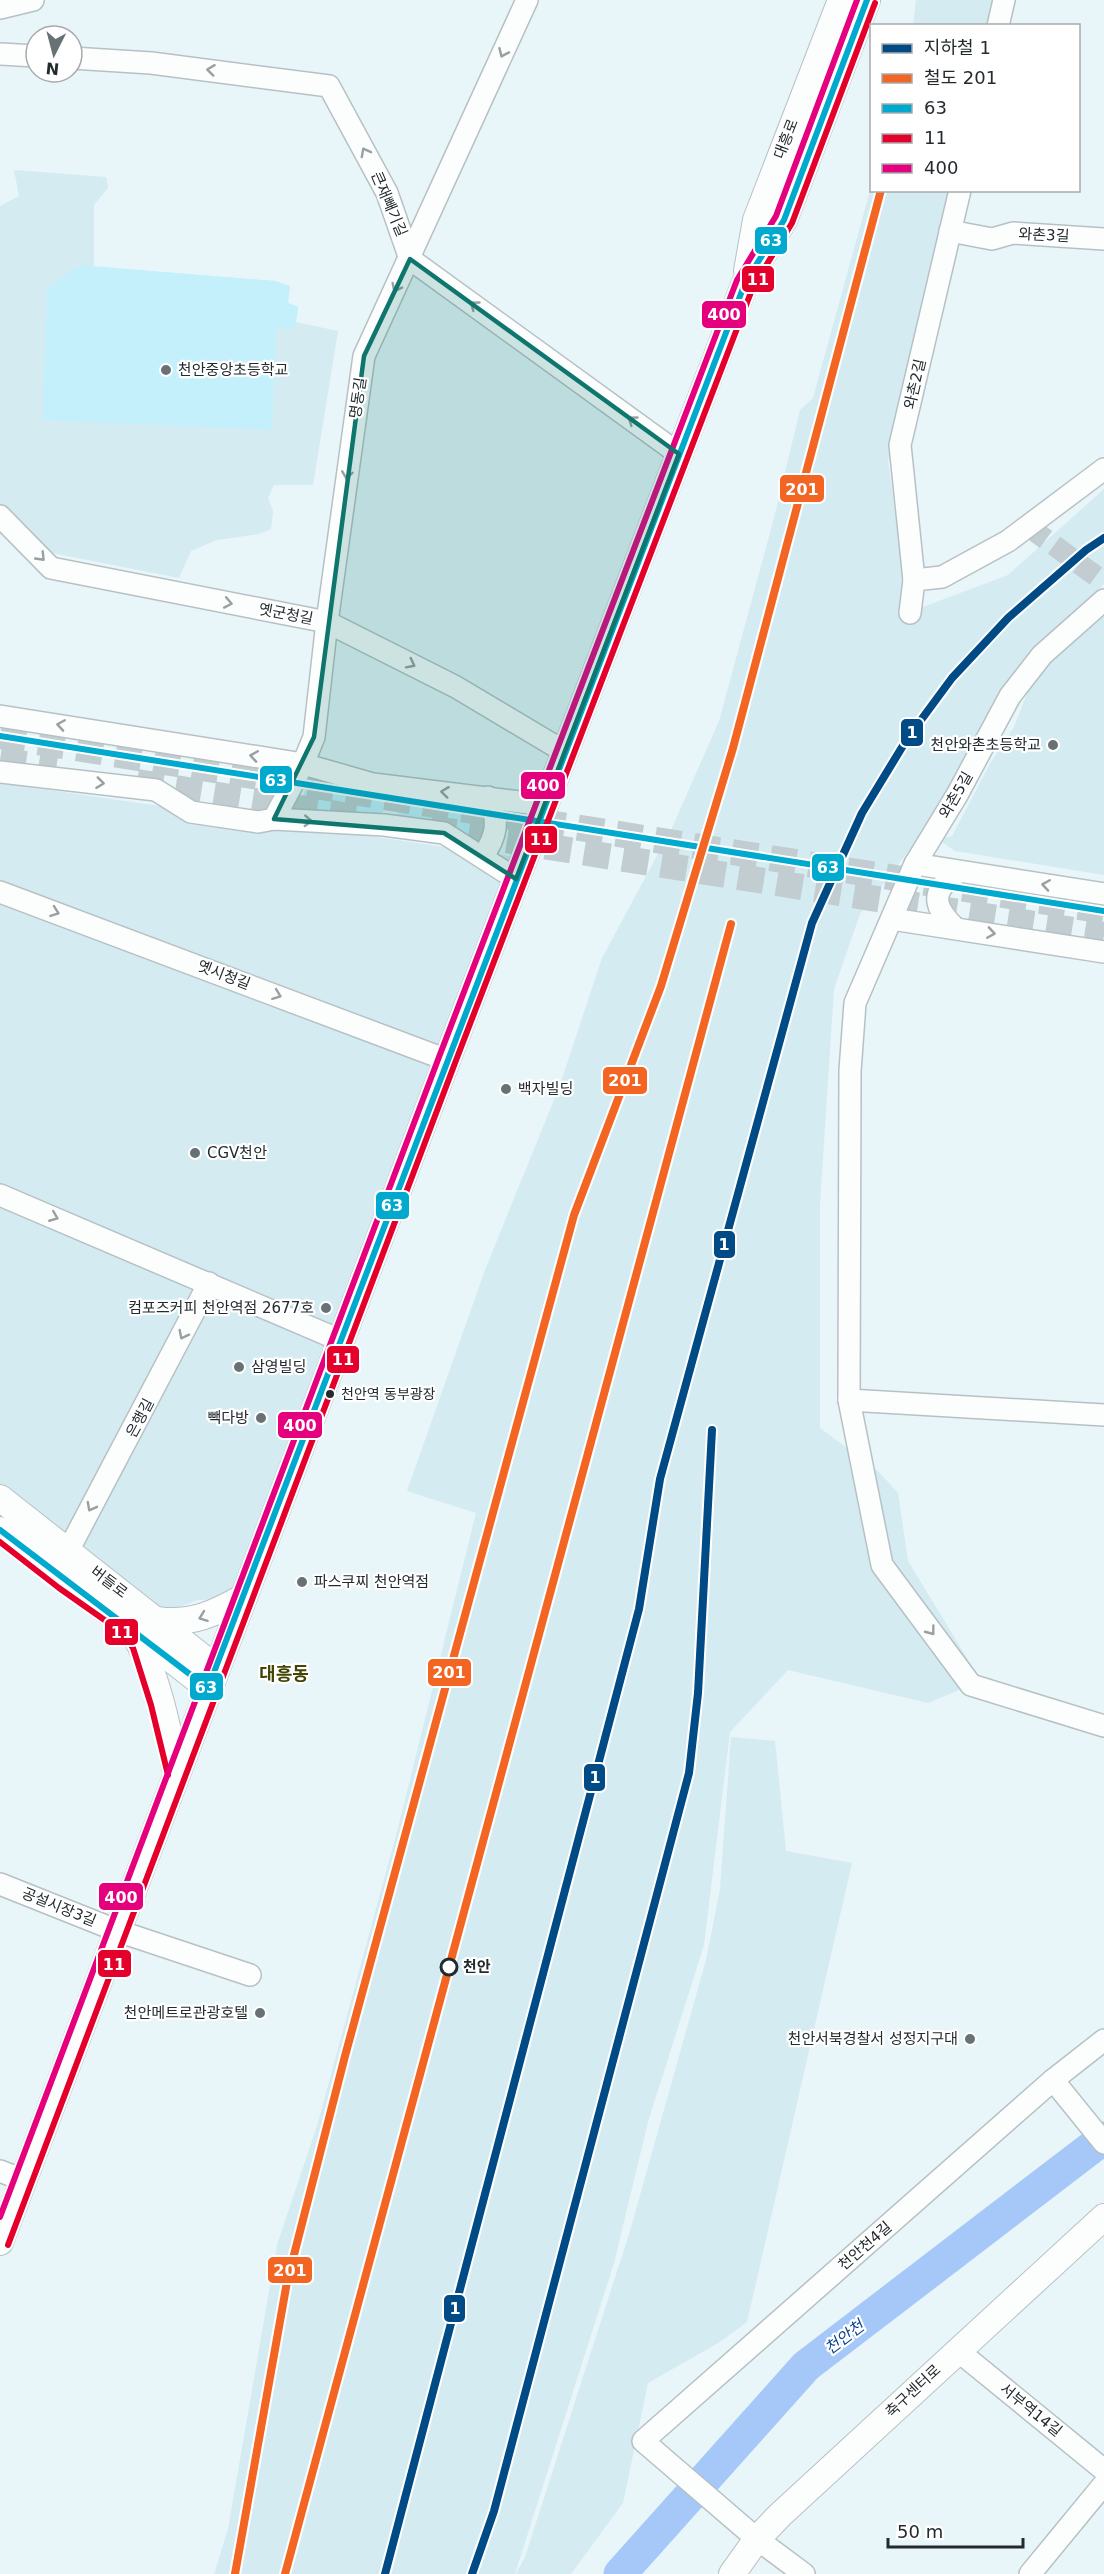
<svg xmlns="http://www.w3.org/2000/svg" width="1104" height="2574" font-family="'DejaVu Sans','Noto Sans KR',sans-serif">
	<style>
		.built { fill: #d5ebf2 }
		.green { fill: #c4f0fc }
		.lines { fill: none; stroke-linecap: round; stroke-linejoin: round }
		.river { stroke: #a5c8f8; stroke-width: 33 }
		.minor-tunnel { stroke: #c1cdd0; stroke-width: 21; stroke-dasharray: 21 10; stroke-linecap: butt }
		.tertiary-tunnel { stroke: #c1cdd0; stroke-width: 26; stroke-dasharray: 26 13; stroke-linecap: butt }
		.minor-casing { stroke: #b7c1c4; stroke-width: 24 }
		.tertiary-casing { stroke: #b7c1c4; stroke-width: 28 }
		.minor { stroke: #fcfefe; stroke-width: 21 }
		.tertiary { stroke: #fcfefe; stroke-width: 26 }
		.bus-1-casing { stroke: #fff; stroke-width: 10 }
		.bus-2-casing { stroke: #fff; stroke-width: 10 }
		.bus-3-casing { stroke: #fff; stroke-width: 10 }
		.bus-1 { stroke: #00a9ce; stroke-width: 6 }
		.bus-2 { stroke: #e4002b; stroke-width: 6 }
		.bus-3 { stroke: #e5007d; stroke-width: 6 }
		.rail-1-casing { stroke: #fff; stroke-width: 12 }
		.rail-1 { stroke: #f26522; stroke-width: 8 }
		.metro-1-casing { stroke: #fff; stroke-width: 12 }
		.metro-1 { stroke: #004a85; stroke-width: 8 }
		.oneway { stroke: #9a9fa0 }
		.marked { fill: #0f766e; fill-opacity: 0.2; stroke: #0f766e; stroke-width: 4.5; stroke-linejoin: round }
		.poi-dot { fill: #687275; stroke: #fff; stroke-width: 2 }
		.bus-dot { fill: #232b2e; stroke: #fff; stroke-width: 2 }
		.stop-dot { fill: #fff; stroke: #232b2e; stroke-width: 3 }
		.labels { text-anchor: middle; stroke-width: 4.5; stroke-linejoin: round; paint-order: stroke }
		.bus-label { font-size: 14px; fill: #232b2e; stroke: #fff; text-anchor: start }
		.street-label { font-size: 15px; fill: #232b2e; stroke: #fff }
		.poi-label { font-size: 15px; fill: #232b2e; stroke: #fff; text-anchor: start }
		.stop-label { font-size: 15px; font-weight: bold; fill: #232b2e; stroke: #fff; text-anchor: start }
		.water-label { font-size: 16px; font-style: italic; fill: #0c4491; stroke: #fff }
		.quarter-label { font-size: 18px; font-weight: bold; fill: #424505; stroke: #fff }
		.line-badge { stroke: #fff; stroke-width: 2 }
		.badge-label { font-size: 16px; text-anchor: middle; font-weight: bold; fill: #fff }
	</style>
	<rect width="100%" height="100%" fill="#e8f5f9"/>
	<g class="built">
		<path d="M916,0h78l-6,25 -75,1z"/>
		<path d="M14,170l92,7 2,11 -14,17v62l181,14 15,5 -2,17 10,4 -2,15 42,9 -25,154h-39l-6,13 5,13 -2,18 -12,5 -42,6 -26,11 -12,27 -127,-25 -52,-49v-298l19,-10z"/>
		<path d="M871,187l1,3 77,1 -61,270 18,128 9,21 93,-35 96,-86v95l-75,71 -44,64 -5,19 -52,88 -68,88 -26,75 -14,215v224l57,42 21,23 10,68 73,120 -53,22 -140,-33 -58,62 -26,213 -56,177 -34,141 -99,311h-301l14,-45 49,-284 40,-119 81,-298 78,-315 -69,-22 78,-221 75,-185 42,-127 70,-130 47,-107 55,-203 26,-108 13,-12z"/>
		<path d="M1104,608v267l-149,-24 -17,-12 14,-3 39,-74 23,-35 14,-36 32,-39z"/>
		<path d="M0,783l515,74 -276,725 -14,17 -27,1 -36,13 -162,-124z"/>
		<path d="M731,1737l44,4 11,110 66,12 -105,459 -27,20 -72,41 -25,120 -52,71h-55l9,-17 105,-326 76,-271 14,-71z"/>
	</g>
	<g class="green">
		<path d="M80,265l195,16 15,5 -2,17 10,4 -3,22 -19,-2 -4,103 -229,-10 4,-132z"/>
		<path d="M311,776l65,12 -1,13 9,1 -2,17 -86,-6z"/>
		<path d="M401,791l80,9 10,18 -9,31 -88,-28v-6h4z"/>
	</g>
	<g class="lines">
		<path class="river" d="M620,2574l186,-208 298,-228"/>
		<path class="minor-tunnel" d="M1029,527l75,55"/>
		<g class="tertiary-tunnel">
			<path d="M0,736l1104,175"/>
			<path d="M0,760l56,9"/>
			<path d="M137,782l218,35"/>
			<path d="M430,828l674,107"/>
		</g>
		<defs>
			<g id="minor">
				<path d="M0,8l33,-8"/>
				<path d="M998,26l6,-26"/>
				<path d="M0,54l36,2"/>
				<path d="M72,58l79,5 178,23 58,107 23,66 269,195"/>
				<path d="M950,231l42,8 21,-6 91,6"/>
				<path d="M0,516l51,52 276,54 129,65 109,65"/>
				<path d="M914,580l28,-3 66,-36 96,-72"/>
				<path d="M1104,600l-62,55 -32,41 -53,99 -42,69 -60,139 -5,68 -1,329 255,15"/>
				<path d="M910,613l4,-33 -14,-135 60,-255"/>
				<path d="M0,716l303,48 70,20 172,21"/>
				<path d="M0,772l156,18 35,22 67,10 16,-3 110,6 60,8 72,46"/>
				<path d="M274,819l29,-55 11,-27 13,-115 37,-266 163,-356"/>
				<path d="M482,857c15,-20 18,-37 6,-60"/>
				<path d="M915,864l189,30"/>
				<path d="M0,892l447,168"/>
				<path d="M892,919l212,33"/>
				<path d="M954,927c-22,-22 -23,-37 5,-55"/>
				<path d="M0,1195l342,146"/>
				<path d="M849,1400l33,165 89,120 133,41"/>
				<path d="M68,1551l141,-268"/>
				<path d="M0,1884l118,47 132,44"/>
				<path d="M1053,2080l51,63"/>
				<path d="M0,2171l23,9"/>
				<path d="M957,2350l147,120"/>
				<path d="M804,2574l-47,-35 -114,-98 410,-361 51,-40"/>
				<path d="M1030,2574l74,-90"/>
			</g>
			<g id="tertiary">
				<path d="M747,271l9,-51 85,-220"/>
				<path d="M0,1498l216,170"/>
				<path d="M0,1530c69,54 140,103 208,158"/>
				<path d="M158,1620c33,5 58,-7 86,-23"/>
				<path d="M132,1630c24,39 36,97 44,142"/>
				<path d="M0,2242l447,-1182 298,-777 39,-63 83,-220"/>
				<path d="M732,2574l25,-35 23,-24 324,-298"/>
			</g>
		</defs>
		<use href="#minor" class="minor-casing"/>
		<use href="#tertiary" class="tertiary-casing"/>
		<use href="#minor" class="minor"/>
		<use href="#tertiary" class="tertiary"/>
		<defs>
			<g id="bus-1">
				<path d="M0,736l1104,175"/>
				<path d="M0,1530l208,158 537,-1405 39,-63 83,-220"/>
			</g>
			<g id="bus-2">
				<path d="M0,1542l59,46 64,45 10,15 18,57 17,70"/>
				<path d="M8,2245l447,-1182 298,-776 39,-64 83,-220"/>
			</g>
			<path id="bus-3" d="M0,2217l439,-1160 298,-777 39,-64 81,-216"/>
		</defs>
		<use href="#bus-1" class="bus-1-casing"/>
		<use href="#bus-2" class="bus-2-casing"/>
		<use href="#bus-3" class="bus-3-casing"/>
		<use href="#bus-1" class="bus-1"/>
		<use href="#bus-2" class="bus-2"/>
		<use href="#bus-3" class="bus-3"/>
		<defs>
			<g id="rail-1">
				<path d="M235,2574l52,-292 58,-226 229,-841 87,-229 72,-238 148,-558"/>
				<path d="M285,2574l446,-1650"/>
			</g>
		</defs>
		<use href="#rail-1" class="rail-1-casing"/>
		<use href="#rail-1" class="rail-1"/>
		<defs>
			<g id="metro-1">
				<path d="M385,2574l254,-965 21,-130 152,-556 50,-110 45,-74 45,-61 56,-60 78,-68 18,-12"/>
				<path d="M472,2574l22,-63 195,-738 9,-80 14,-263"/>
			</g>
		</defs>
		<use href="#metro-1" class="metro-1-casing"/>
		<use href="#metro-1" class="metro-1"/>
	</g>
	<defs><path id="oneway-chevron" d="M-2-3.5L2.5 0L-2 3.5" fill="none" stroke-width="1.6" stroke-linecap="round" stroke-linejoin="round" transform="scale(1.5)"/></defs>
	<g class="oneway">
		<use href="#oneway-chevron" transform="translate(503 53) rotate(114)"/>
		<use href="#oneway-chevron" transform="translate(211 70) rotate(-173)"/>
		<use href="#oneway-chevron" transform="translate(365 152) rotate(-118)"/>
		<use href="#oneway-chevron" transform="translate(396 288) rotate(116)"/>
		<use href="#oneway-chevron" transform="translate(474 305) rotate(-144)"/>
		<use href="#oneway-chevron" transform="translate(632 420) rotate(-144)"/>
		<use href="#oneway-chevron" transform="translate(347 475) rotate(98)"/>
		<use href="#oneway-chevron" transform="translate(41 557) rotate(46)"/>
		<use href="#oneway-chevron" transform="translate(228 603) rotate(11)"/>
		<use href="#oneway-chevron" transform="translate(411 664) rotate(27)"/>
		<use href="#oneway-chevron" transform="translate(61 725) rotate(-171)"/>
		<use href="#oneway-chevron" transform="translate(254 756) rotate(-171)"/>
		<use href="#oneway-chevron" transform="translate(100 783) rotate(7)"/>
		<use href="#oneway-chevron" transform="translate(445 792) rotate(-173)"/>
		<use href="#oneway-chevron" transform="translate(308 821) rotate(3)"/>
		<use href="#oneway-chevron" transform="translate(1046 885) rotate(-171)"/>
		<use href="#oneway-chevron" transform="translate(55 912) rotate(20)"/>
		<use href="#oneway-chevron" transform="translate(991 933) rotate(9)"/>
		<use href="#oneway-chevron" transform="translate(277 995) rotate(21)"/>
		<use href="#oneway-chevron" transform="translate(54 1217) rotate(22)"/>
		<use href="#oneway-chevron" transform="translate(183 1335) rotate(117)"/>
		<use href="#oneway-chevron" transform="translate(91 1507) rotate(118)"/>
		<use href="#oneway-chevron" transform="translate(203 1617) rotate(160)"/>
		<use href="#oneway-chevron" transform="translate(931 1631) rotate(53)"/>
	</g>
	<path class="marked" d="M410,259l269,195 -163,425 -72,-46 -170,-14 40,-82 50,-381z"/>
	<g class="poi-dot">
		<circle cx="166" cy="370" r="6"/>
		<circle cx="1053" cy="745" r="6"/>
		<circle cx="506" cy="1089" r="6"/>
		<circle cx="195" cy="1153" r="6"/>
		<circle cx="326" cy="1308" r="6"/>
		<circle cx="239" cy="1367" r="6"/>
		<circle cx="261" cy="1418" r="6"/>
		<circle cx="302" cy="1582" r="6"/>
		<circle cx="260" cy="2013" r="6"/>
		<circle cx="970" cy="2039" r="6"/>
	</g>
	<circle class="bus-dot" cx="330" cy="1394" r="5"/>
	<circle class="stop-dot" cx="449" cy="1967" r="8"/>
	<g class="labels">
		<g class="bus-label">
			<text x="341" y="1399">천안역 동부광장</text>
		</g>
		<g class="street-label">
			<text transform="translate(786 139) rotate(-69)" y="5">대흥로</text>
			<text transform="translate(389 204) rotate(67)" y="5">큰재빼기길</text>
			<text transform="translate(1044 235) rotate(3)" y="5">와촌3길</text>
			<text transform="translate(915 384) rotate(-77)" y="5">와촌2길</text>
			<text transform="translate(358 398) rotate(-82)" y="5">명동길</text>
			<text transform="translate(286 614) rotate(11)" y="5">옛군청길</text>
			<text transform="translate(956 795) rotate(-60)" y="5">와촌5길</text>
			<text transform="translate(224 975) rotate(21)" y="5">옛시청길</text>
			<text transform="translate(140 1418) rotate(-62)" y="5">은행길</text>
			<text transform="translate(109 1582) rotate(37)" y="5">버들로</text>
			<text transform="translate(59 1907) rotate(22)" y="5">공설시장3길</text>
			<text transform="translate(865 2246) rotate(-41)" y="5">천안천4길</text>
			<text transform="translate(913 2391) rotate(-43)" y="5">축구센터로</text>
			<text transform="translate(1031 2410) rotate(39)" y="5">서부역14길</text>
		</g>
		<g class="poi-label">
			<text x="178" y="375">천안중앙초등학교</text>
			<text x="1041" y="750" text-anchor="end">천안와촌초등학교</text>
			<text x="518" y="1094">백자빌딩</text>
			<text x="207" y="1158">CGV천안</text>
			<text x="314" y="1313" text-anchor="end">컴포즈커피 천안역점 2677호</text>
			<text x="251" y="1372">삼영빌딩</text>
			<text x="249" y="1423" text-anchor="end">빽다방</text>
			<text x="314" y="1587">파스쿠찌 천안역점</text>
			<text x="248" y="2018" text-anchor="end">천안메트로관광호텔</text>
			<text x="958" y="2044" text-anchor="end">천안서북경찰서 성정지구대</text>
		</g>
		<g class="stop-label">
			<text x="463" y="1972">천안</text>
		</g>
		<g class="water-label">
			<text transform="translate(844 2337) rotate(-37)" y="6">천안천</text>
		</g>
		<g class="quarter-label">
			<text x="284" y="1680">대흥동</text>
		</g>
	</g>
	<g class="line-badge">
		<rect x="754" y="226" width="34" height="29" rx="6" fill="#00a9ce"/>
		<rect x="741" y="265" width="34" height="28" rx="6" fill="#e4002b"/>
		<rect x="701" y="300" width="46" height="29" rx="6" fill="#e5007d"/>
		<rect x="779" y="474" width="46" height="29" rx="6" fill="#f26522"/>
		<rect x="900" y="718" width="24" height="29" rx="6" fill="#004a85"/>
		<rect x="259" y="765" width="34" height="29" rx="6" fill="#00a9ce"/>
		<rect x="520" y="771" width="46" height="29" rx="6" fill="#e5007d"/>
		<rect x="524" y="825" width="34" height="29" rx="6" fill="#e4002b"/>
		<rect x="811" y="853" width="34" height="29" rx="6" fill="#00a9ce"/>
		<rect x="602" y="1066" width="46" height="29" rx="6" fill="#f26522"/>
		<rect x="375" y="1191" width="35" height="29" rx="6" fill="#00a9ce"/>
		<rect x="713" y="1230" width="23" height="29" rx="6" fill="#004a85"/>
		<rect x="326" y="1345" width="34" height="29" rx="6" fill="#e4002b"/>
		<rect x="277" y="1411" width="46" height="28" rx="6" fill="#e5007d"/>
		<rect x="104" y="1618" width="35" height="28" rx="6" fill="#e4002b"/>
		<rect x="427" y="1658" width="45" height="29" rx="6" fill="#f26522"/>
		<rect x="189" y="1672" width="35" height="29" rx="6" fill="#00a9ce"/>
		<rect x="583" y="1763" width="23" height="29" rx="6" fill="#004a85"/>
		<rect x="98" y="1882" width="46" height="29" rx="6" fill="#e5007d"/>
		<rect x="97" y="1949" width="35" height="29" rx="6" fill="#e4002b"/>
		<rect x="267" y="2256" width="46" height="28" rx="6" fill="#f26522"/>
		<rect x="443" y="2294" width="23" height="29" rx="6" fill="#004a85"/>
	</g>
	<g class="badge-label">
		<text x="771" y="246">63</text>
		<text x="758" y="285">11</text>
		<text x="724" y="320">400</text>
		<text x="802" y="495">201</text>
		<text x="912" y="738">1</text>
		<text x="276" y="786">63</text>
		<text x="543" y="791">400</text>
		<text x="541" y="845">11</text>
		<text x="828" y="873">63</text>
		<text x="625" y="1086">201</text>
		<text x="392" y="1211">63</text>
		<text x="724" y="1250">1</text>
		<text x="343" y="1365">11</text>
		<text x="300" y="1431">400</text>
		<text x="122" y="1638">11</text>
		<text x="449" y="1678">201</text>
		<text x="206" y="1693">63</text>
		<text x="595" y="1783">1</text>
		<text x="121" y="1903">400</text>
		<text x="114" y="1970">11</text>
		<text x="290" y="2276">201</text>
		<text x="455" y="2314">1</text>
	</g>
	<rect x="870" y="24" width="210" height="168" fill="#ffffff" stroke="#a7aaab" stroke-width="1.5"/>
	<rect x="882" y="44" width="30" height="9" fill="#004a85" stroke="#a7aaab" stroke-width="1.5"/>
	<text x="924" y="54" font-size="18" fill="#232b2e">지하철 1</text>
	<rect x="882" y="74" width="30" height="9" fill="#f26522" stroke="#a7aaab" stroke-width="1.5"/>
	<text x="924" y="84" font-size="18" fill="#232b2e">철도 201</text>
	<rect x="882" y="104" width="30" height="9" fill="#00a9ce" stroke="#a7aaab" stroke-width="1.5"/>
	<text x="924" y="114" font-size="18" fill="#232b2e">63</text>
	<rect x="882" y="134" width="30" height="9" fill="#e4002b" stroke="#a7aaab" stroke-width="1.5"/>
	<text x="924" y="144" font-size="18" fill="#232b2e">11</text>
	<rect x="882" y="164" width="30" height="9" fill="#e5007d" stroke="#a7aaab" stroke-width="1.5"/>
	<text x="924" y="174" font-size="18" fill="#232b2e">400</text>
	<g transform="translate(54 54) rotate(186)"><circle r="28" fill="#ffffff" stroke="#a7aaab" stroke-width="1.5"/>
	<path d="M0-4.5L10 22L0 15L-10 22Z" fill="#687275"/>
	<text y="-9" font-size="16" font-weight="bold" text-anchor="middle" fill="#232b2e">N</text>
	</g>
	<path d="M888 2538v9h135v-9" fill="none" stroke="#232b2e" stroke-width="3"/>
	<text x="897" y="2538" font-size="18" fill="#232b2e" stroke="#ffffff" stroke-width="4.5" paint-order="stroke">50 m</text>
</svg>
